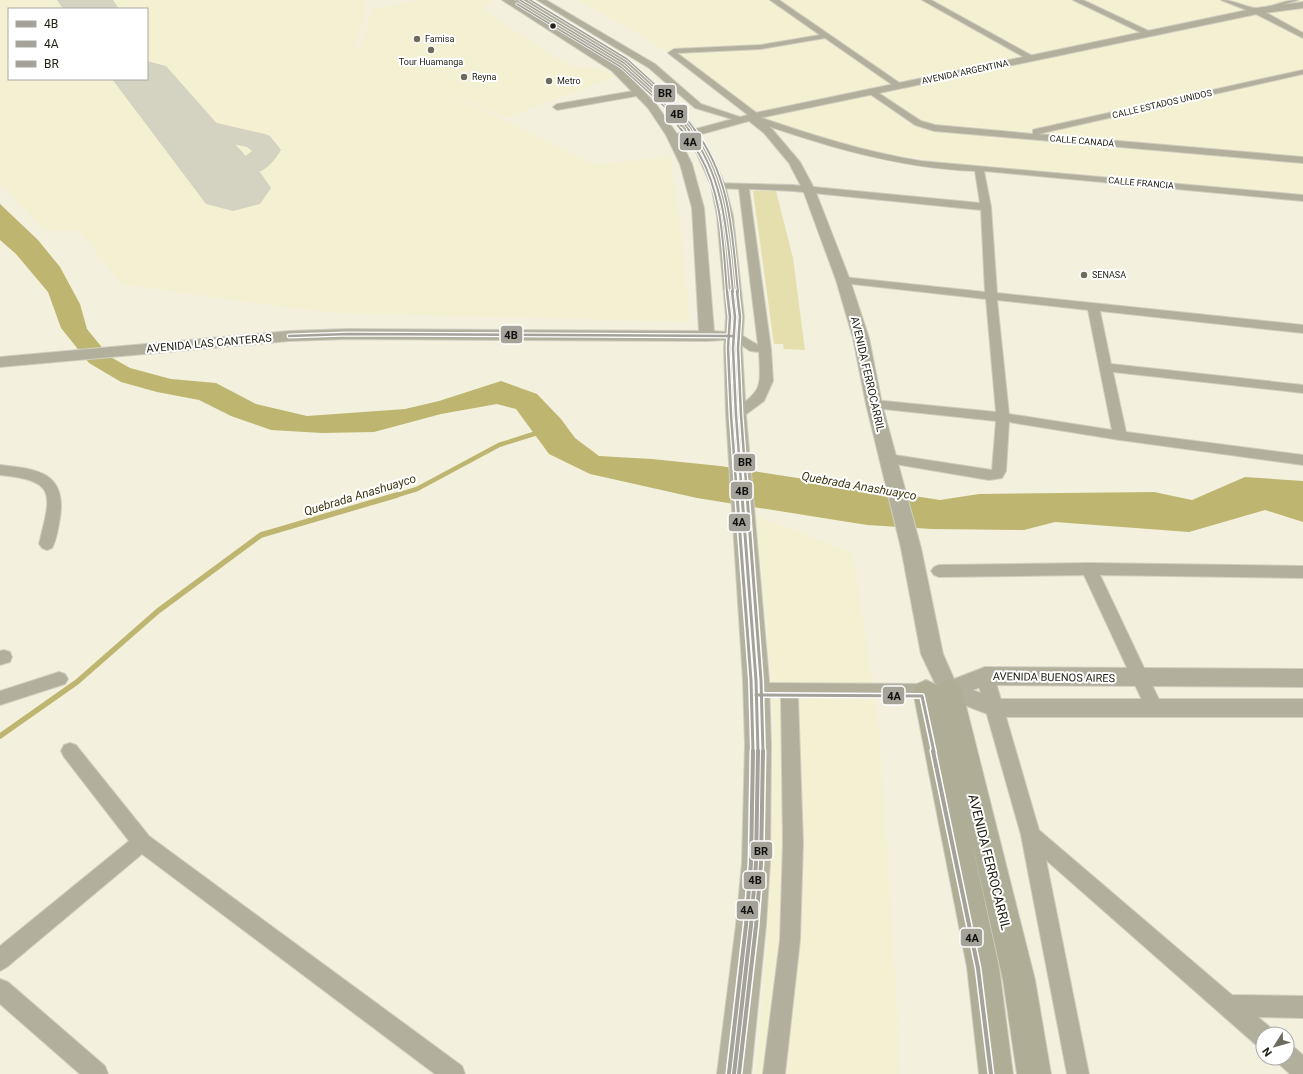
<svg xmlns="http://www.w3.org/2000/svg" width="1303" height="1074" font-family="Roboto,sans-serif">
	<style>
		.built { fill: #f4f1d2; fill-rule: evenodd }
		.green { fill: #e5dfad }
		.water { fill: #beb670 }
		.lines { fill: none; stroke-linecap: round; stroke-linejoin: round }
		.stream-far1 { stroke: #beb670; stroke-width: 4.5 }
		.stream { stroke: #beb670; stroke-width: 5.5 }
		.taxiway { fill: #d4d2c0; fill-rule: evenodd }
		.runway { fill: #d4d2c0; fill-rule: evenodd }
		.minor-casing { stroke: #d0cec0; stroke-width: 2 }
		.tertiary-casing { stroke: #d0cec0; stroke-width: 2 }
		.secondary-casing { stroke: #d0cec0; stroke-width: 2 }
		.trunk-casing { stroke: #d0cec0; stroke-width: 2 }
		.minor { fill: #b2b09d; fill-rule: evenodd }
		.tertiary { fill: #b2b09d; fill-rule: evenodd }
		.secondary { fill: #b0ad96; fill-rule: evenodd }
		.trunk { fill: #b4b29e; fill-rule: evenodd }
		.bus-1-far4-casing { stroke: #fff; stroke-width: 3 }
		.bus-1-far3-casing { stroke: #fff; stroke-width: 4 }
		.bus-1-far2-casing { stroke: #fff; stroke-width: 5 }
		.bus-1-far1-casing { stroke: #fff; stroke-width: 6 }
		.bus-1-casing { stroke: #fff; stroke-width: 7 }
		.bus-2-far4-casing { stroke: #fff; stroke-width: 3 }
		.bus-2-far3-casing { stroke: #fff; stroke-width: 4 }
		.bus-2-far2-casing { stroke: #fff; stroke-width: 5 }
		.bus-2-far1-casing { stroke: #fff; stroke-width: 6 }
		.bus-2-casing { stroke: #fff; stroke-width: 7 }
		.bus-3-far4-casing { stroke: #fff; stroke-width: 3 }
		.bus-3-far3-casing { stroke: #fff; stroke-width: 4 }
		.bus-3-far2-casing { stroke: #fff; stroke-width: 5 }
		.bus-3-far1-casing { stroke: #fff; stroke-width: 6 }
		.bus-3-casing { stroke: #fff; stroke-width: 7 }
		.bus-1-far4 { stroke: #a4a299; stroke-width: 1.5 }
		.bus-1-far3 { stroke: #a4a299; stroke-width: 2 }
		.bus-1-far2 { stroke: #a4a299; stroke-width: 2.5 }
		.bus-1-far1 { stroke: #a4a299; stroke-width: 3 }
		.bus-1 { stroke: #a4a299; stroke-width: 4 }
		.bus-2-far4 { stroke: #a4a299; stroke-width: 1.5 }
		.bus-2-far3 { stroke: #a4a299; stroke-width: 2 }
		.bus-2-far2 { stroke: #a4a299; stroke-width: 2.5 }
		.bus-2-far1 { stroke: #a4a299; stroke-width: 3 }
		.bus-2 { stroke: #a4a299; stroke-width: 4 }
		.bus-3-far4 { stroke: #a4a299; stroke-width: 1.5 }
		.bus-3-far3 { stroke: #a4a299; stroke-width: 2 }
		.bus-3-far2 { stroke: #a4a299; stroke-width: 2.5 }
		.bus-3-far1 { stroke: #a4a299; stroke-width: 3 }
		.bus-3 { stroke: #a4a299; stroke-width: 4 }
		.bus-dot { fill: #242317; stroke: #fff; stroke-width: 1.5 }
		.poi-dot { fill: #6c6b5d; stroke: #fff; stroke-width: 1.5 }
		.labels { text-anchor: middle; stroke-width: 4; stroke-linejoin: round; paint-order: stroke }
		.far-poi-label { font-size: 9px; fill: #242317; stroke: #fff; text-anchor: start }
		.far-street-label { font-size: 9px; fill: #242317; stroke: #fff }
		.street-label { font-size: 11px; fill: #242317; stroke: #fff }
		.water-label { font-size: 12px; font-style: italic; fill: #3c3710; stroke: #fff }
		.near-street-label { font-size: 13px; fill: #242317; stroke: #fff }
		.line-badge { stroke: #fff; stroke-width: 1.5 }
		.pale-badge-label { font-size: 11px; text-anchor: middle; font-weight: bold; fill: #111 }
	</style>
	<rect width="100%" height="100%" fill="#f3f1de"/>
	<g class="built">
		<path d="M0,0h365v14l-10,34 4,3 13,-42 48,-9h72l-9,10 80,52 9,5 26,1 18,8 -110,42 -76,-34 165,81 75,-9 11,72 9,94 -354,-9 -60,-7 -155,-22 -41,-53h-35l-37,-40 -8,-6zM9,9h138v70h-138z"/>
		<path d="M577,0h726v196l-329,-30 -87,-12 -73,-19 -64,-23 -24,-18 -86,-60z"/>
		<path d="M756,516l97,37 26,173 19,290 1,58h-143l12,-138 7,-212 -10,-122z"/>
	</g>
	<path class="green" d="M753,191h23l17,67 12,92 -21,-1 -1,-5h-9z"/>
	<path class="water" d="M0,204l38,36 22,27 20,37 7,25 22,27 21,12 41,11 45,4 40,21 51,12 98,-7 34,-8 62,-20 36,13 24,25 14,19 24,18 53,3 68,7 220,34 39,-6 175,-2 38,8 53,-23 58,4v41l-38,-12 -76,22 -134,-10 -31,8 -92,-1 -65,-4 -170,-27 -107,-24 -41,-20 -33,-45 -19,-5 -56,10 -67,18 -52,1 -51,-3 -40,-14 -32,-16 -42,-8 -36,-10 -32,-19 -28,-35 -13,-36 -32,-38 -16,-14z"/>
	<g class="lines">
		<path class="stream-far1" d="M394,496l23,-7 82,-44 41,-13"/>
		<path class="stream" d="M0,736l77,-54 81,-71 103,-76 136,-40"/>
		<path class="taxiway" d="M178,114l87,20 5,2 11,14c-5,8 -10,15 -18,20 -18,10 -61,19 -77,2 -4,-3 -7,-8 -9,-12l3,-8 -2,-13 5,-6 -15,-5 -4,-6 4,-6zM205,138l42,9 5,4c-10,9 -34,20 -46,8l2,-7z"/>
		<g class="runway">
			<path d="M57,0h56l6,9h-56z"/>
			<path d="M147,61l19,5 94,106 11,16 -11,16 -27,7 -27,-7 -94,-125h35z"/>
		</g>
		<defs>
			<g id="minor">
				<path d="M537,0h9l109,64 46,40 45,15 -4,3 -47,-14 -46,-40z"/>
				<path d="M770,0h9l125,86 -1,2h-6l-72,-50 -64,11 -84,4 81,61 1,3c53,18 106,35 162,44l382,34v6l-319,-30 7,36 6,86 306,32v8l-203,-22 11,53 192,21v8l-190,-21 13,60 177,23v10l-183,-25 -111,-18 -3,49 -4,7 -13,2 -106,-18 -2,-3 2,-3 5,-2 104,16 4,-49 -122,-13 -5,-1 -2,-3 2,-3 5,-1 122,12 -10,-113 -143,-16 -6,-3 6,-3 142,15 -4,-82 -188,-19 -44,-2 22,160 2,32 -9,20 -23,17h-10l-2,-3 2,-3c31,-22 30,-22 28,-60l-9,-1 -22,-15 2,-3h8l20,12 -19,-156 -21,-1 -5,-3 1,-2 79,2 187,18 -5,-32c-79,-3 -153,-26 -227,-52l-1,-2 1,-2 -80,-62 6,-4 87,-4 59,-10zM997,300l91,10 24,120 -103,-16z"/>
				<path d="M922,0h9l105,58 -7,2z"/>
				<path d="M1073,0h10l70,33 -7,2z"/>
				<path d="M1221,0c14,0 28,9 37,8 13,0 25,-8 40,-8l-35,11 40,22v5l-49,-25z"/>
				<path d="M1303,70v4l-265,60 265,23v6l-369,-32 -19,-6 -48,-33 4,-3 3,1 47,31 14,4 98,9v-4l3,-1z"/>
				<path d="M639,90l4,3 -1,2 -85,15 -4,-3 4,-3z"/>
				<path d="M0,465c37,4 67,7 60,53 -2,10 -3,21 -8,30l-5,2 -5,-2 -3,-4c12,-50 19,-63 -39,-69z"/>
				<path d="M1089,563l214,3v12l-203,-3 63,133 -3,5 -6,2 -6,-2 -64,-138 -145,2 -5,-2 -3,-4 3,-4 5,-2z"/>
				<path d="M4,650l6,2 2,5 -2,5 -10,3v-14z"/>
				<path d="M985,669l6,2 3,5 45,154 193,165 71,1v22l-45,-1 13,11 2,6h-10v13l-8,-3 -209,-184 43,214h-22l-46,-239 -45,-159 3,-5z"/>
				<path d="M59,672l6,2 3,5 -3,5 -65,21v-14z"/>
				<path d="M756,683l177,1 6,2 3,5 -3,5 -6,2 -135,-1 5,146 -3,97 -15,134h-22l17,-134 3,-97 -2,-146h-25l-6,-2 -3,-5 3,-5z"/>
				<path d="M70,743l6,2 73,91 313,230 3,8h-30l-293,-220 -135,113 -7,4v-25l129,-105 -65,-84 -3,-6 3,-6z"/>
				<path d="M0,979l8,3 97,84 3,8h-28l-80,-70z"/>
				<path d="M1287,1045l8,3 8,7v19h-13l-11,-10 -2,-6h10z"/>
			</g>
			<path id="tertiary" d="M502,0h12l32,19 74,48 36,37 21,30 78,-21 502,-105 46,-6v6l-46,6 -497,104 12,11 28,33 15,28 35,90 19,58 13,66 39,144 22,106 11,25 31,-12 318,2v18l-317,-2 -13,5 23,9h307v18h-308l-54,-21 -20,-42 -20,-106 -35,-144 -13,-66 -17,-58 -33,-90 -14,-27 -25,-30 -15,-12 -69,19 12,24 12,44 10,123 25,2 3,3 -3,3 -32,2 -359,-2 -59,2 -289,26v-10l289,-26 59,-2 351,2 -7,-123 -12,-44 -14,-29 -18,-27 -36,-37z"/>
			<path id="secondary" d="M949,679l9,4 4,7 73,290 16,94h-34l-14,-94 -32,-142 28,129 14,107h-34l-12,-107 -54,-276 4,-7 9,-4 9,4 2,4 3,-5z"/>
			<path id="trunk" d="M515,0h13l63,37 37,23 46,41 23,30 13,21 15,33 8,31 11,101 -2,31 4,67 23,265 2,65 -1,118 -4,62 -15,149h-34l19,-149 6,-62 3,-118 -2,-65 -17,-265 -2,-67 2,-31 -9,-101 -6,-31 -15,-33 -32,-45 -44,-41z"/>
		</defs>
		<use href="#minor" class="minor-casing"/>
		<use href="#tertiary" class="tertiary-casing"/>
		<use href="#secondary" class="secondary-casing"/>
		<use href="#trunk" class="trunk-casing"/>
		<use href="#minor" class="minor"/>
		<use href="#tertiary" class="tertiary"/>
		<use href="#secondary" class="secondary"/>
		<use href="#trunk" class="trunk"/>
		<defs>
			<path id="bus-1-far4" d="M520,0l104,63 45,41 20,26"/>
			<path id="bus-1-far3" d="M688,129c37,49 39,104 45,163"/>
			<g id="bus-1-far2">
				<path d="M732,291l3,26 -2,31 3,67 6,81"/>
				<path d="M289,336l59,-2 386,2"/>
			</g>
			<path id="bus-1-far1" d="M742,495l14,185 2,72"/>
			<path id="bus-1" d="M734,1074l17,-149 5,-62 2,-112"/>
			<path id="bus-2-far4" d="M517,4l104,63 44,40 16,23"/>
			<path id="bus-2-far3" d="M681,129c6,8 13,16 18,25 24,41 24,92 28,138"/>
			<path id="bus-2-far2" d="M727,291l3,26 -2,31 3,67 6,81"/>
			<g id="bus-2-far1">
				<path d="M737,495l14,185 2,72"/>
				<path d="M756,695l166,1 12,56"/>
			</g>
			<g id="bus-2">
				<path d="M933,751l45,217 13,106"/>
				<path d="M729,1073l17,-148 5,-62 2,-112"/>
			</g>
			<path id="bus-3-far4" d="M530,0l97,59 46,42 22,29"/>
			<path id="bus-3-far3" d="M694,129c37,48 38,105 44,163"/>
			<path id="bus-3-far2" d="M737,291l3,26 -2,31 3,67 6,81"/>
			<path id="bus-3-far1" d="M747,495l14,185 2,72"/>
			<path id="bus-3" d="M739,1074l17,-148 5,-63 2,-112"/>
		</defs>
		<use href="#bus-1-far4" class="bus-1-far4-casing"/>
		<use href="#bus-1-far3" class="bus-1-far3-casing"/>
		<use href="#bus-1-far2" class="bus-1-far2-casing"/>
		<use href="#bus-1-far1" class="bus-1-far1-casing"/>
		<use href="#bus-1" class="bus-1-casing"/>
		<use href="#bus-2-far4" class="bus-2-far4-casing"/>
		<use href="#bus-2-far3" class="bus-2-far3-casing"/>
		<use href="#bus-2-far2" class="bus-2-far2-casing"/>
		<use href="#bus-2-far1" class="bus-2-far1-casing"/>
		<use href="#bus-2" class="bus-2-casing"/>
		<use href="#bus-3-far4" class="bus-3-far4-casing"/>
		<use href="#bus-3-far3" class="bus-3-far3-casing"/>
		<use href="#bus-3-far2" class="bus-3-far2-casing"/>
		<use href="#bus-3-far1" class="bus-3-far1-casing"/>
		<use href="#bus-3" class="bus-3-casing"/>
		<use href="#bus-1-far4" class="bus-1-far4"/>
		<use href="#bus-1-far3" class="bus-1-far3"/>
		<use href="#bus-1-far2" class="bus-1-far2"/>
		<use href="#bus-1-far1" class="bus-1-far1"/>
		<use href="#bus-1" class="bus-1"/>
		<use href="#bus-2-far4" class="bus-2-far4"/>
		<use href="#bus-2-far3" class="bus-2-far3"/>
		<use href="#bus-2-far2" class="bus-2-far2"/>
		<use href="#bus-2-far1" class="bus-2-far1"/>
		<use href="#bus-2" class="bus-2"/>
		<use href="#bus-3-far4" class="bus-3-far4"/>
		<use href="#bus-3-far3" class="bus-3-far3"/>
		<use href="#bus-3-far2" class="bus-3-far2"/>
		<use href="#bus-3-far1" class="bus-3-far1"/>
		<use href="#bus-3" class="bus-3"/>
	</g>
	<circle class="bus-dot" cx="553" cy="26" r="3.5"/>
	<g class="poi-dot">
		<circle cx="417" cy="39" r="4"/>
		<circle cx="431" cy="50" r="4"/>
		<circle cx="464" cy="77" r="4"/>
		<circle cx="549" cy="81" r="4"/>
		<circle cx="1084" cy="275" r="4"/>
	</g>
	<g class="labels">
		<g class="far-poi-label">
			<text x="425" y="42">Famisa</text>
			<text x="431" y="65" text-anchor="middle">Tour Huamanga</text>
			<text x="472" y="80">Reyna</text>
			<text x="557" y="84">Metro</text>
			<text x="1092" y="278">SENASA</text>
		</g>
		<g class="far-street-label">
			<text transform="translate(965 72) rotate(-12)" y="3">AVENIDA ARGENTINA</text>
			<text transform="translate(1162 104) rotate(-13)" y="3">CALLE ESTADOS UNIDOS</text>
			<text transform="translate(1082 141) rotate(5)" y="3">CALLE CANADÁ</text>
			<text transform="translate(1141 183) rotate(5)" y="3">CALLE FRANCIA</text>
		</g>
		<g class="street-label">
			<text transform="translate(209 343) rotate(-5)" y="4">AVENIDA LAS CANTERAS</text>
			<text transform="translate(868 374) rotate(77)" y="4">AVENIDA FERROCARRIL</text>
			<text transform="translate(1054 677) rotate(1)" y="4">AVENIDA BUENOS AIRES</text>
		</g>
		<g class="water-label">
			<text transform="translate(859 486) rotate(10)" y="4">Quebrada Anashuayco</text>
			<text transform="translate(360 495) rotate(-17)" y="4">Quebrada Anashuayco</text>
		</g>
		<g class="near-street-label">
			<text transform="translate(990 862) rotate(76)" y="5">AVENIDA FERROCARRIL</text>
		</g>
	</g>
	<g class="line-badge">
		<rect x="653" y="84" width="23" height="19" rx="4" fill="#a4a299"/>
		<rect x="665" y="104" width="23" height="20" rx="4" fill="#a4a299"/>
		<rect x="679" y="132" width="23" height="19" rx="4" fill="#a4a299"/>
		<rect x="500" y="325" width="23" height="19" rx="4" fill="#a4a299"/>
		<rect x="733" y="453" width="23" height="19" rx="4" fill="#a4a299"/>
		<rect x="730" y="481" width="23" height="19" rx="4" fill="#a4a299"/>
		<rect x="728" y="513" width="23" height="19" rx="4" fill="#a4a299"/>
		<rect x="882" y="686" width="23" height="19" rx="4" fill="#a4a299"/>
		<rect x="750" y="841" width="23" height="19" rx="4" fill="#a4a299"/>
		<rect x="743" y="871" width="23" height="19" rx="4" fill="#a4a299"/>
		<rect x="736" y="900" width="23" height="20" rx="4" fill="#a4a299"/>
		<rect x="960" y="928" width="23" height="19" rx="4" fill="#a4a299"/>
	</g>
	<g class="pale-badge-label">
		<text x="665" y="97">BR</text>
		<text x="677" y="118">4B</text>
		<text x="690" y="146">4A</text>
		<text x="511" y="339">4B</text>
		<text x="745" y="466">BR</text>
		<text x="742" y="495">4B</text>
		<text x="739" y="526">4A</text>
		<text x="894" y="700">4A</text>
		<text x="761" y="855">BR</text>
		<text x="755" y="884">4B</text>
		<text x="747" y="914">4A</text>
		<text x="972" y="942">4A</text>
	</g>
	<rect x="8" y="8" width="140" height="72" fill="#ffffff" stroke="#a7a7a2"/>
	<rect x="16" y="21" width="20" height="6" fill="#a4a299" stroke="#a7a7a2"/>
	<text x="44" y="28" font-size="12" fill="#242317">4B</text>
	<rect x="16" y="41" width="20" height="6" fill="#a4a299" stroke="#a7a7a2"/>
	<text x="44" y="48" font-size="12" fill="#242317">4A</text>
	<rect x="16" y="61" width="20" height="6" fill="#a4a299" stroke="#a7a7a2"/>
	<text x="44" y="68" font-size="12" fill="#242317">BR</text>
	<g transform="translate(1275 1046) rotate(233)"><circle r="19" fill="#ffffff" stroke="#a7a7a2"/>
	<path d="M0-3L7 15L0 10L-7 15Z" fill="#6c6b5d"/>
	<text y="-6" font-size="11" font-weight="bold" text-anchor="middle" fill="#242317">N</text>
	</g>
</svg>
